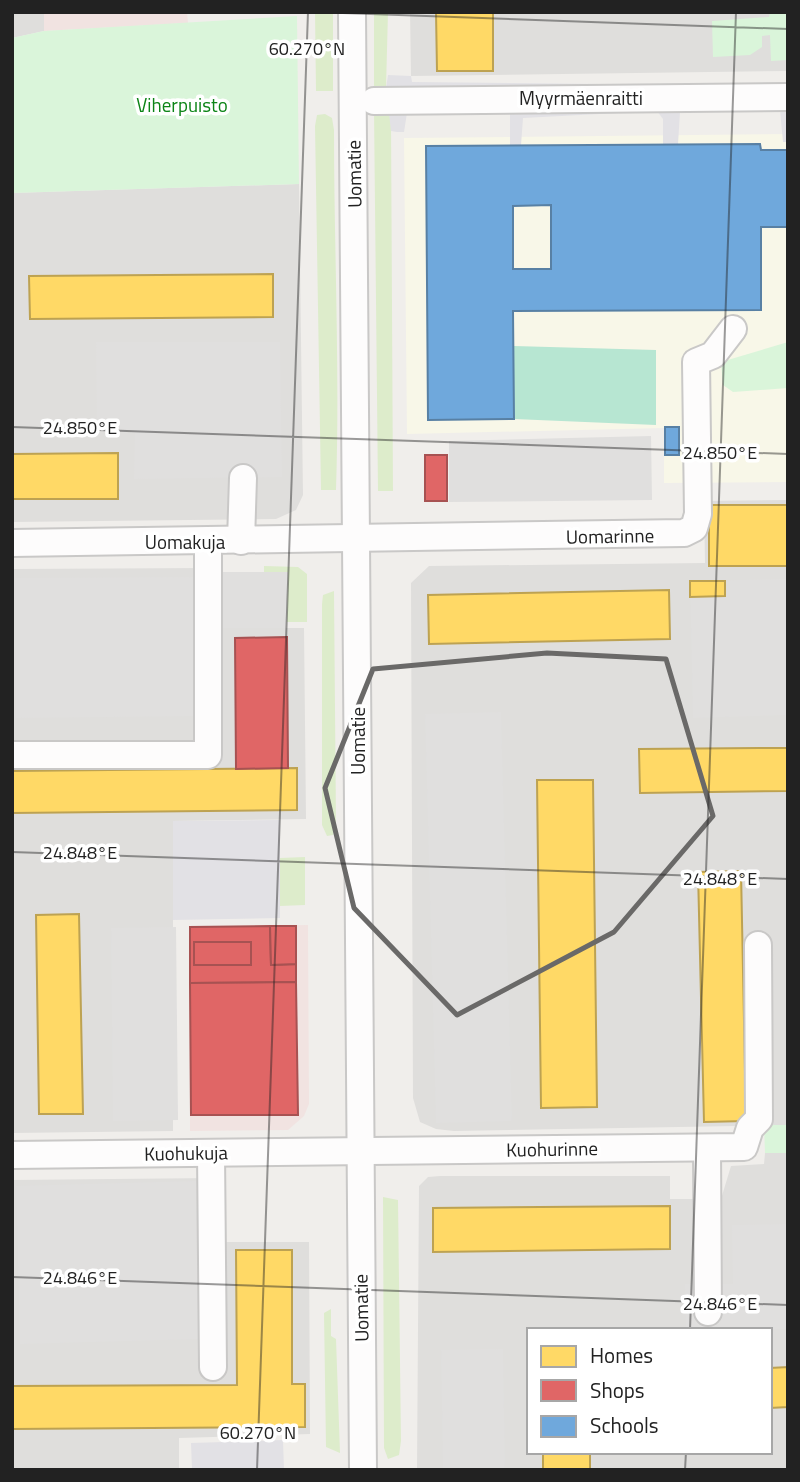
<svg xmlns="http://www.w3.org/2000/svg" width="800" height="1482" font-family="'Titillium Web',sans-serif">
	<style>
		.residential { fill: #dfdedc; fill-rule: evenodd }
		.commercial { fill: #f1e3e1 }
		.education { fill: #f8f7e8 }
		.grass { fill: #ddeccb }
		.park { fill: #daf5da }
		.pitch { fill: #b7e6d2 }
		.parking { fill: #e0dfde }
		.plaza { fill: #e2e1e5 }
		.homes { fill: #ffd966; stroke: #bda252; stroke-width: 2 }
		.shops { fill: #e06666; stroke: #a75252; stroke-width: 2; fill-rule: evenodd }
		.schools { fill: #6fa8dc; stroke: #5880a4; stroke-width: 2; fill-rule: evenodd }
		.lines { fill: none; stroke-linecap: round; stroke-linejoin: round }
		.minor-casing { stroke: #c9c8c7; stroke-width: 30 }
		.minor { stroke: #fdfcfc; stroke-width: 26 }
		.marked { fill: none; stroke: #6a6968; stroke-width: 5; stroke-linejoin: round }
		.ticks { fill: none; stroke: #222; stroke-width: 2; stroke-opacity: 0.45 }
		.labels { text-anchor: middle; stroke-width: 7; stroke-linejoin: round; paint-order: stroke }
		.street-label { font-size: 19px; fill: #222; stroke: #fff }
		.park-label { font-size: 19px; fill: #0c8416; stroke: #fff }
		.ticks-label { font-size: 18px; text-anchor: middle; fill: #222; stroke: #fff; stroke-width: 7; stroke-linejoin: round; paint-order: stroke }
	</style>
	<rect width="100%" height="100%" fill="#f0eeeb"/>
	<g class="residential">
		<path d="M12,12h32v19l-32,7z"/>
		<path d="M410,12h378v59l-377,5z"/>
		<path d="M299,184l4,311 -7,15 -20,9 -264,3v-329z"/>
		<path d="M788,500v625l-334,6 -18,-2 -16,-7 -7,-24 -2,-515 18,-17 276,-3 -1,-62z"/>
		<path d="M206,568l3,60h95l2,191 -133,2v310l-161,2v-564z"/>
		<path d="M765,1153h23v317h-371l2,-284 9,-9 12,-1h230v23h51l10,-33 33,-2zM529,1330h241v122h-241z"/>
		<path d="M215,1178v64h94l1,192 -131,4v32h-167v-290z"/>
	</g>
	<g class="commercial">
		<path d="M44,12h143l1,11 -144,8z"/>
		<path d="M308,925l1,179 -5,12 -16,14 -98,1v-204z"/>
	</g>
	<path class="education" d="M788,134v348l-124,1v-55l-257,6 -3,-296z"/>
	<g class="grass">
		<path d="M315,12h18v79h-17z"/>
		<path d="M374,12h14l-2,76 -12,1z"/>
		<path d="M374,111l16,3 1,4 2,373h-15z"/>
		<path d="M325,114l7,4 2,12c0,120 6,240 2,360h-15l-6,-364 2,-11z"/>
		<path d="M264,566l34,1 9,7v48h-20l1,-50h-24z"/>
		<path d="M334,591l2,231 -3,13 -6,1 -5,-11v-221l1,-9z"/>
		<path d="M305,857v48l-25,1v-48z"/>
		<path d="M383,1197l15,3 3,241 -2,14 -11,4 -4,-11z"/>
		<path d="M331,1309v27l5,3 4,114 -14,-6 -2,-134z"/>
	</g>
	<g class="park">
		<path d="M770,12h18v48l-17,1 -1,-26 -8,1v11l-12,8 -37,2 -1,-36 57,-4z"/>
		<path d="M297,16l2,168 -287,9v-155l32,-7z"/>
		<path d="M788,342v46l-55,4 -10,-7 -2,-23z"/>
		<path d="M764,1125h24v28h-23z"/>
	</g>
	<path class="pitch" d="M514,346l142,4v75l-142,-6z"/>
	<g class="parking">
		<path d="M96,342h184l2,135 -148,2 1,-47 -38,-1z"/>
		<path d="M651,436l1,64 -203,2v-61z"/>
		<path d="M215,572h73l-2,56h-70z"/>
		<path d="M201,577l1,139 -186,2 -1,-140z"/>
		<path d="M788,579v136l-95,3 -3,-137z"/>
		<path d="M501,712l11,409 -76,2 -11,-409z"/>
		<path d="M176,927l2,193 -65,1 -2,-193z"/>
		<path d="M196,1181l4,158 -180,5 -4,-158z"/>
		<path d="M788,1224v105l-102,1 -1,-46h48l-1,-59z"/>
		<path d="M503,1349l2,121h-62l-2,-120z"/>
	</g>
	<g class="plaza">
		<path d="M388,75l23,1 1,6 376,4v56h-5l-3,-32h-9l-91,2 -2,32 -15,1v-26l-6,-8 -134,7 -2,27h-11v-36l-103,4 -3,19h-7l-6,-1 -5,-43z"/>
		<path d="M280,820v98l-107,2v-99z"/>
		<path d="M283,1440l1,30h-92l-1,-27z"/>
	</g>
	<g class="homes">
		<path d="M436,12h57v59h-56z"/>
		<path d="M273,274v43l-243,2 -1,-43z"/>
		<path d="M118,453v46h-106v-45z"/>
		<rect x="709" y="505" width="79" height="61"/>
		<path d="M690,581h35v15l-35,1z"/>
		<path d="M669,590l1,49 -241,5 -1,-49z"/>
		<path d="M759,748h29v43l-148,2 -1,-44z"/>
		<path d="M297,768v42l-285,3v-42z"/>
		<path d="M537,780h56l4,327 -56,1z"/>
		<path d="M741,871l5,250 -42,1 -6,-250z"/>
		<path d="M79,914l4,200h-44l-3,-199z"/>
		<path d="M670,1206v43l-237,3v-44z"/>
		<path d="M236,1250h56v134h13v43l-293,2v-43l225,-1z"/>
		<path d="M788,1367v40l-18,1v-40z"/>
		<rect x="543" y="1452" width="47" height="18"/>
	</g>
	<g class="shops">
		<rect x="425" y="455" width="22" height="46"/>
		<path d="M287,637l1,131 -52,1 -1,-131z"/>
		<path d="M270,926l1,39 25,-1v18l-106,1v-56zM194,942h57v23h-57z"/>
		<path d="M270,926h26v38l-25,1z"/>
		<rect x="194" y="942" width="57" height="23"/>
		<path d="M296,982l2,133h-107l-1,-132z"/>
	</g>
	<g class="schools">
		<path d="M760,144l1,6h27v77h-27v83l-248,1 1,108 -86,1 -2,-274zM551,205v64h-38v-63z"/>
		<rect x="665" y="427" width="14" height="28"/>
	</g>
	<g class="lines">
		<defs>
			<g id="minor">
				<path d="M352,12l11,1458"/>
				<path d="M374,101l414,-4"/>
				<path d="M241,541l2,-63"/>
				<path d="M12,543l672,-10 10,-5 4,-14 -2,-152 17,-7 20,-26"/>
				<path d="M12,755h196v-214"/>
				<path d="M707,1148l1,164"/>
				<path d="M211,1153l2,214"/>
				<path d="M12,1155l732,-8 6,-19 9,-9 -1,-174"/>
			</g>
		</defs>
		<use href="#minor" class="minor-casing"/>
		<use href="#minor" class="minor"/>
	</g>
	<path class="marked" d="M547,653l119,6 47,157 -99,116 -157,83 -103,-107 -29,-120 48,-119z"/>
	<path class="ticks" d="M315,12l473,17M12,427l776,27M12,852l776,27M12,1277l776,28M690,1330l46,-1318M257,1470l51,-1458M685,1470l1,-18"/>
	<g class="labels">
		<g class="street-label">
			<text x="581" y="105">Myyrmäenraitti</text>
			<text transform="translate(354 174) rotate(-91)" y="7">Uomatie</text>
			<text transform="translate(610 536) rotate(-1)" y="7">Uomarinne</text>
			<text x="185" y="549">Uomakuja</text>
			<text transform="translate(358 741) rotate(-90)" y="7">Uomatie</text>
			<text transform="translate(552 1149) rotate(-1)" y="7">Kuohurinne</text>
			<text transform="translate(186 1153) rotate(-1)" y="7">Kuohukuja</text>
			<text transform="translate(361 1308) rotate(-91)" y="7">Uomatie</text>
		</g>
		<g class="park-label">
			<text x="182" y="112">Viherpuisto</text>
		</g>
	</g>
	<g class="ticks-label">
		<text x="307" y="55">60.270°N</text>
		<text x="80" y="434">24.850°E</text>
		<text x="720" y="459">24.850°E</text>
		<text x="80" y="859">24.848°E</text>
		<text x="720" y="885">24.848°E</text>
		<text x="80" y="1284">24.846°E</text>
		<text x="720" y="1310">24.846°E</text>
		<text x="258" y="1439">60.270°N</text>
	</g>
	<rect width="800" height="1482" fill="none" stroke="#222222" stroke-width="28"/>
	<rect x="527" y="1328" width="245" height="126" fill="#ffffff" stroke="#a7a7a7" stroke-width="2"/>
	<rect x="541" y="1346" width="35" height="21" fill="#ffd966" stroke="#a7a7a7" stroke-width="2"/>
	<text x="590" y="1363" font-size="21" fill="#222222">Homes</text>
	<rect x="541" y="1380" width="35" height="21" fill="#e06666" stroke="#a7a7a7" stroke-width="2"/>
	<text x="590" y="1398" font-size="21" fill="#222222">Shops</text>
	<rect x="541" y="1416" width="35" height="21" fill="#6fa8dc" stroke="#a7a7a7" stroke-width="2"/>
	<text x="590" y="1433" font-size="21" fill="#222222">Schools</text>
</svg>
